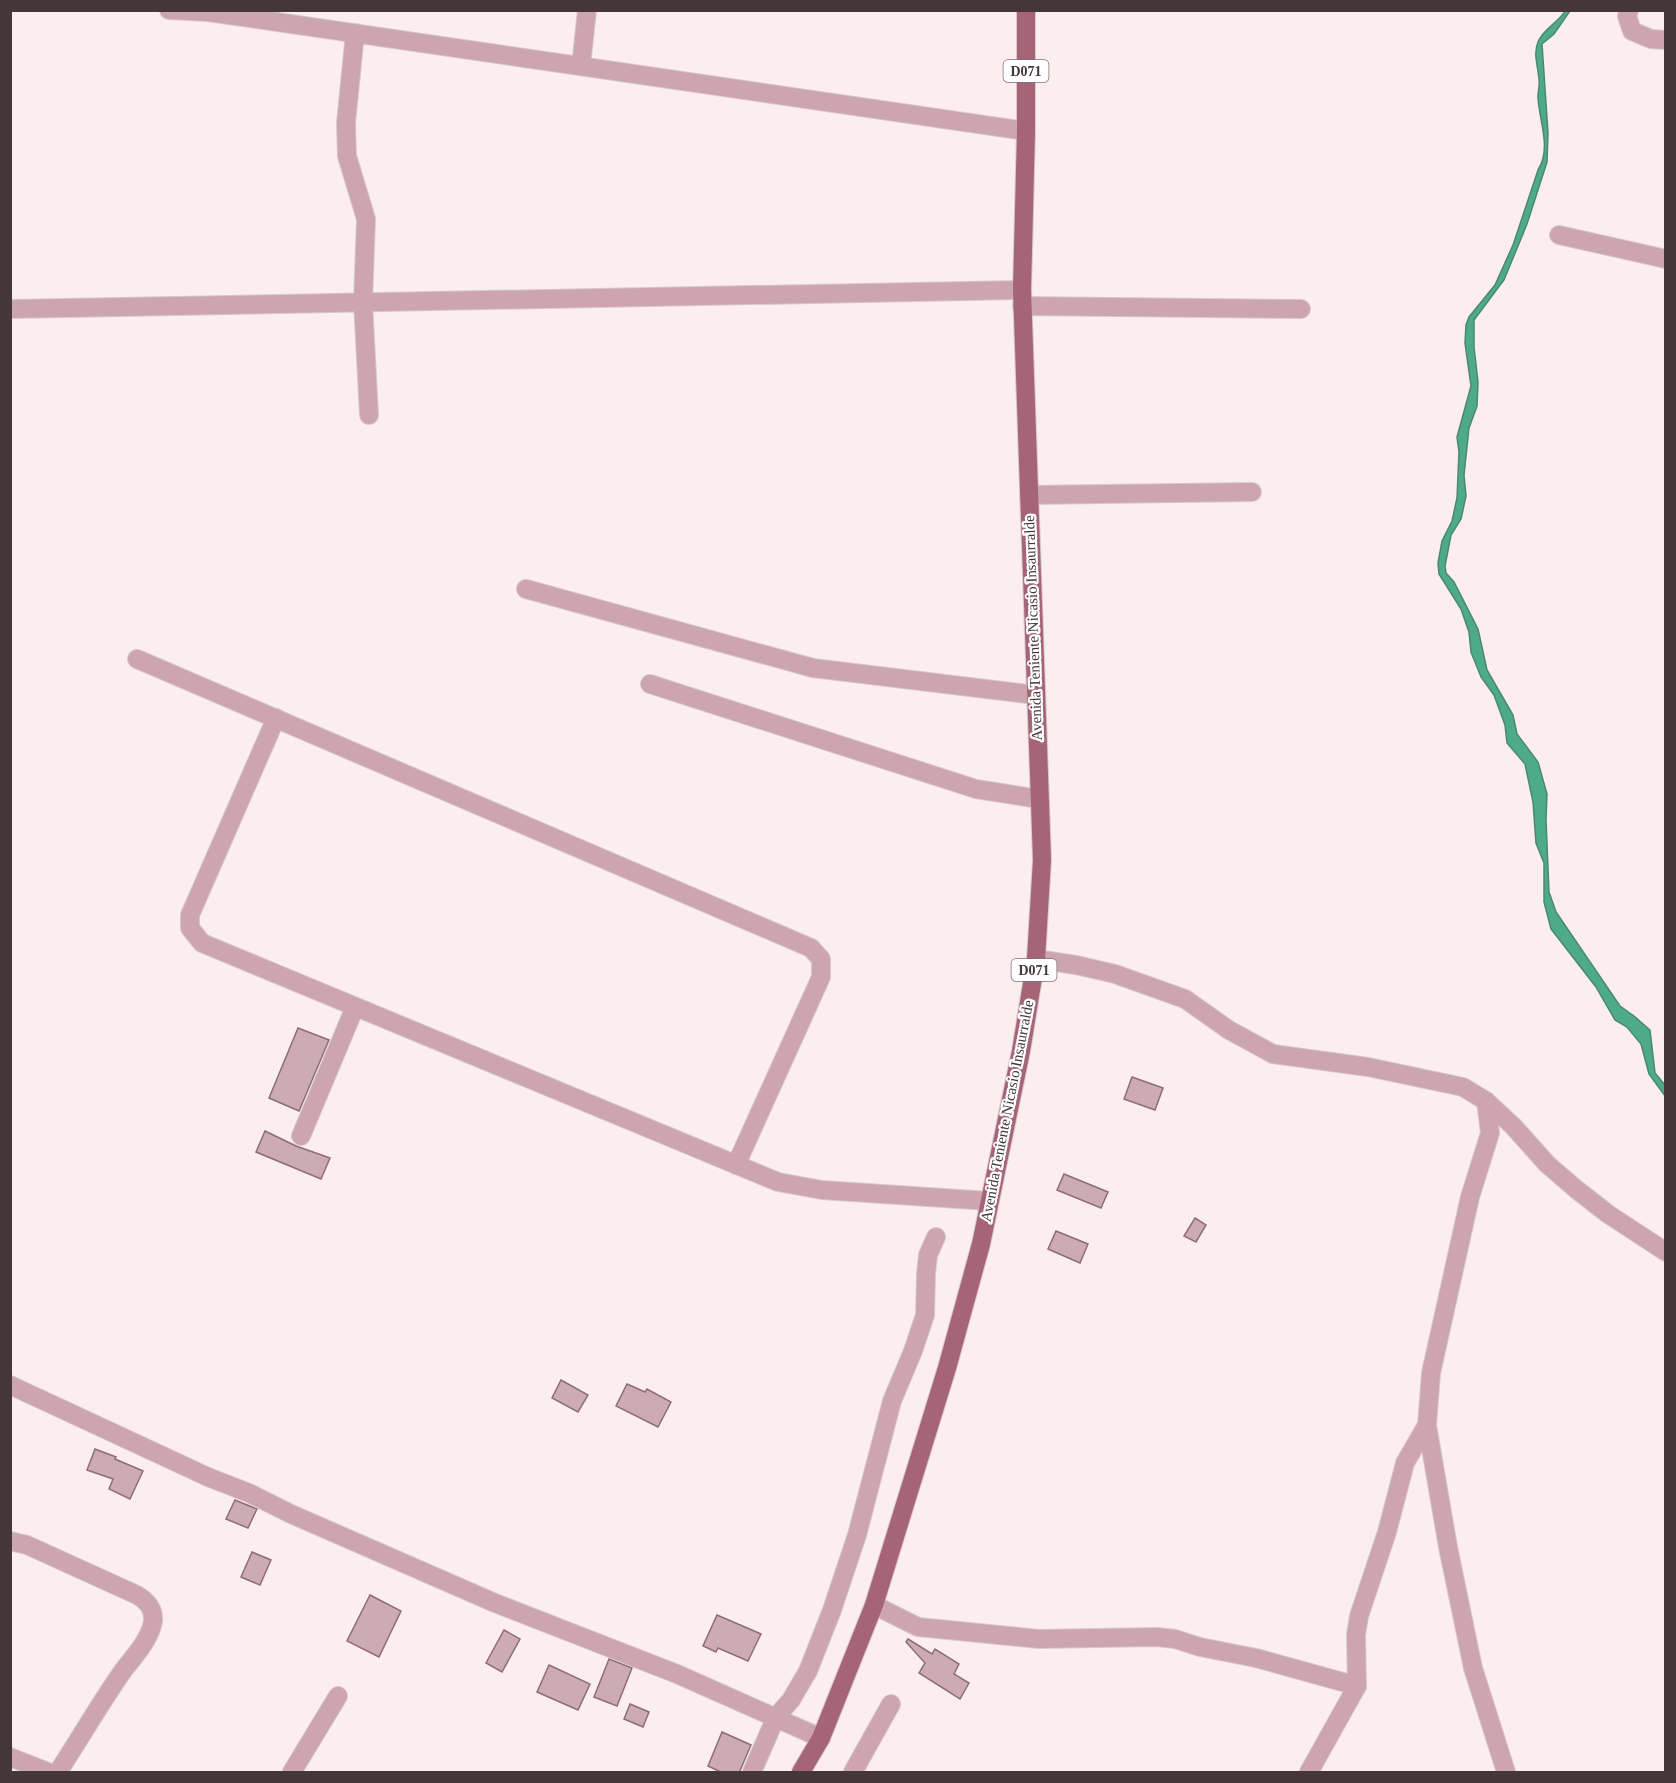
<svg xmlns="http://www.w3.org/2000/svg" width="1676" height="1783" font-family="'Times New Roman',serif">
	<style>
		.water { fill: #4eab88; stroke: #4b8870; stroke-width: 1.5 }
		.building { fill: #cdabb3; stroke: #8d6e76; stroke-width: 1.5 }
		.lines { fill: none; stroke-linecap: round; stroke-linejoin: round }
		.minor-casing { stroke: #d7c8cc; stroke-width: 20 }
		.major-casing { stroke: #d7c8cc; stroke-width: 20 }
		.minor { stroke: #cca5af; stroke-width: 18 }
		.major { stroke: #a66478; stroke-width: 18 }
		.labels { text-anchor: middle; stroke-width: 4.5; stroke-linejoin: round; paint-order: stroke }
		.shield { fill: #fff; stroke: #7c7274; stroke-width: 1.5 }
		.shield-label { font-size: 14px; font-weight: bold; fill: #443639 }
		.street-label { font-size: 15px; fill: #443639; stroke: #fff }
	</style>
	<rect width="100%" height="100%" fill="#fcedf1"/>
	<path class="water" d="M1565,11h5l-16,23 -12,10 6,89 -1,29 -20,62 -23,56 -30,40v27l4,35 -1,24 -8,22 -5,47 2,21 -5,23 -10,16 -6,31 1,7 8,9 24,47 9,41 26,45 4,19 21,28 9,32 -1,26 3,72 7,20 64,94 14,10 16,14 5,43 10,12v11l-16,-22 -8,-30 -14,-17 -12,-7 -19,-33 -45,-58 -7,-27v-39l-8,-20 -3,-41 -8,-38 -18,-21 -2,-18 -11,-30 -13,-18 -10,-25 -2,-20 -8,-23 -22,-35 -1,-11 4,-22 10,-20 5,-23 2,-46 -2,-15 14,-51 -6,-43 1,-18 3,-8 26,-32 18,-40 25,-75c14,-22 1,-49 0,-73 0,-6 2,-12 1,-18 -1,-13 -6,-25 -1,-37 5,-13 21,-20 27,-31z"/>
	<g class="building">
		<path d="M298,1028l31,12 -30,71 -30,-13z"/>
		<path d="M1132,1077l31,11 -8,22 -31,-11z"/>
		<path d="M265,1131l31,15 34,12 -9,21 -65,-27z"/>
		<path d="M1064,1174l44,18 -7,16 -44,-18z"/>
		<path d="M1195,1218l11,7 -10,17 -12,-6z"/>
		<path d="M1056,1231l32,13 -8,19 -32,-14z"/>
		<path d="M561,1380l27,15 -10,17 -26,-14z"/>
		<path d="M627,1384l18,8 2,-3 24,13 -13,25 -42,-21z"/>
		<path d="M95,1449l21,8 -1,2 28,12 -13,28 -21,-10 4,-10 -26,-9z"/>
		<path d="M235,1500l22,9 -9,19 -22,-9z"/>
		<path d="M252,1552l19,8 -11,25 -19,-8z"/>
		<path d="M370,1595l31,16 -22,46 -32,-16z"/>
		<path d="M717,1615l44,19 -13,27 -30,-13 -2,4 -13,-6z"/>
		<path d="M504,1630l16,9 -18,33 -16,-9z"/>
		<path d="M908,1639l24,15 3,-5 24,15 -5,10 15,9 -9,16 -41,-26 6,-10 -19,-21z"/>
		<path d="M609,1659l23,9 -15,38 -23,-9z"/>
		<path d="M549,1665l41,19 -12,26 -41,-18z"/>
		<path d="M630,1704l19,8 -6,15 -19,-8z"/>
		<path d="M722,1732l29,13 -12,28h-16l-15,-7z"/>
	</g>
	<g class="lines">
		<defs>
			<g id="minor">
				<path d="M169,10l39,2 818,119"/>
				<path d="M1629,10l-2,6 5,15 19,8 15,1"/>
				<path d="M355,33l-9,90 1,33 19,63 -3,83 6,113"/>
				<path d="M581,66l6,-56"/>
				<path d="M1559,235l107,24"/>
				<path d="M1022,306l279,3"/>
				<path d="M10,309l1012,-19"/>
				<path d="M1029,495l223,-3"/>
				<path d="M526,589l287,79 223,27"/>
				<path d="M137,659l674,289 10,11v18l-85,188"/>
				<path d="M650,684l326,105 63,10"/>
				<path d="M276,718l-86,197v13l12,15 576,239 44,8 167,11"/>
				<path d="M1036,959l40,6 39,9 70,25 44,31 44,24 95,13 95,20 23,14 27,25 34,38 29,25 32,25 58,38"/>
				<path d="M1486,1101l4,32 -20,64 -39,176 -4,52 21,122 25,121 33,104"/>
				<path d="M301,1136l54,-129"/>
				<path d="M10,1385l198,92 41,16 42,21 204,89 182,71 144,64"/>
				<path d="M10,1541l17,4 110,50c10,6 17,13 16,26 -3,20 -22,38 -33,54 -22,32 -41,65 -62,97"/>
				<path d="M874,1605l44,22 121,12 117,-2 19,2 25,8 56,11 101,28"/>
				<path d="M10,1757l38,15"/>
				<path d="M292,1772l46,-76"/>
				<path d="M752,1772l24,-55 15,-17 17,-29 24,-61 25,-75 35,-134 21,-50 12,-36 1,-41 2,-19 8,-18"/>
				<path d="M853,1772l38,-68"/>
				<path d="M1309,1772l48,-86 -1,-51 3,-19 28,-84 18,-69 22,-38"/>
			</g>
			<path id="major" d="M801,1772l20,-34 53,-133 73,-237 34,-124 40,-193 15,-92 6,-99 -20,-570 4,-159v-121"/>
		</defs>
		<use href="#minor" class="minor-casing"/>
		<use href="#major" class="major-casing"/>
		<use href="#minor" class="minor"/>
		<use href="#major" class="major"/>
	</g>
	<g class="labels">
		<g class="shield">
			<rect x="1003.5" y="60" width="45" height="22" rx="4.5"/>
			<rect x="1011.5" y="959" width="45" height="22" rx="4.5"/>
		</g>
		<g class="shield-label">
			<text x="1026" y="76">D071</text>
			<text x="1034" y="975">D071</text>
		</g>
		<g class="street-label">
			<text transform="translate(1033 628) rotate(-92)" y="5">Avenida Teniente Nicasio Insaurralde</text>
			<text transform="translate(1007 1111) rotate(-79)" y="5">Avenida Teniente Nicasio Insaurralde</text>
		</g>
	</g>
	<rect width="1676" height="1783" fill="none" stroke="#443639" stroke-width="24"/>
</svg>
